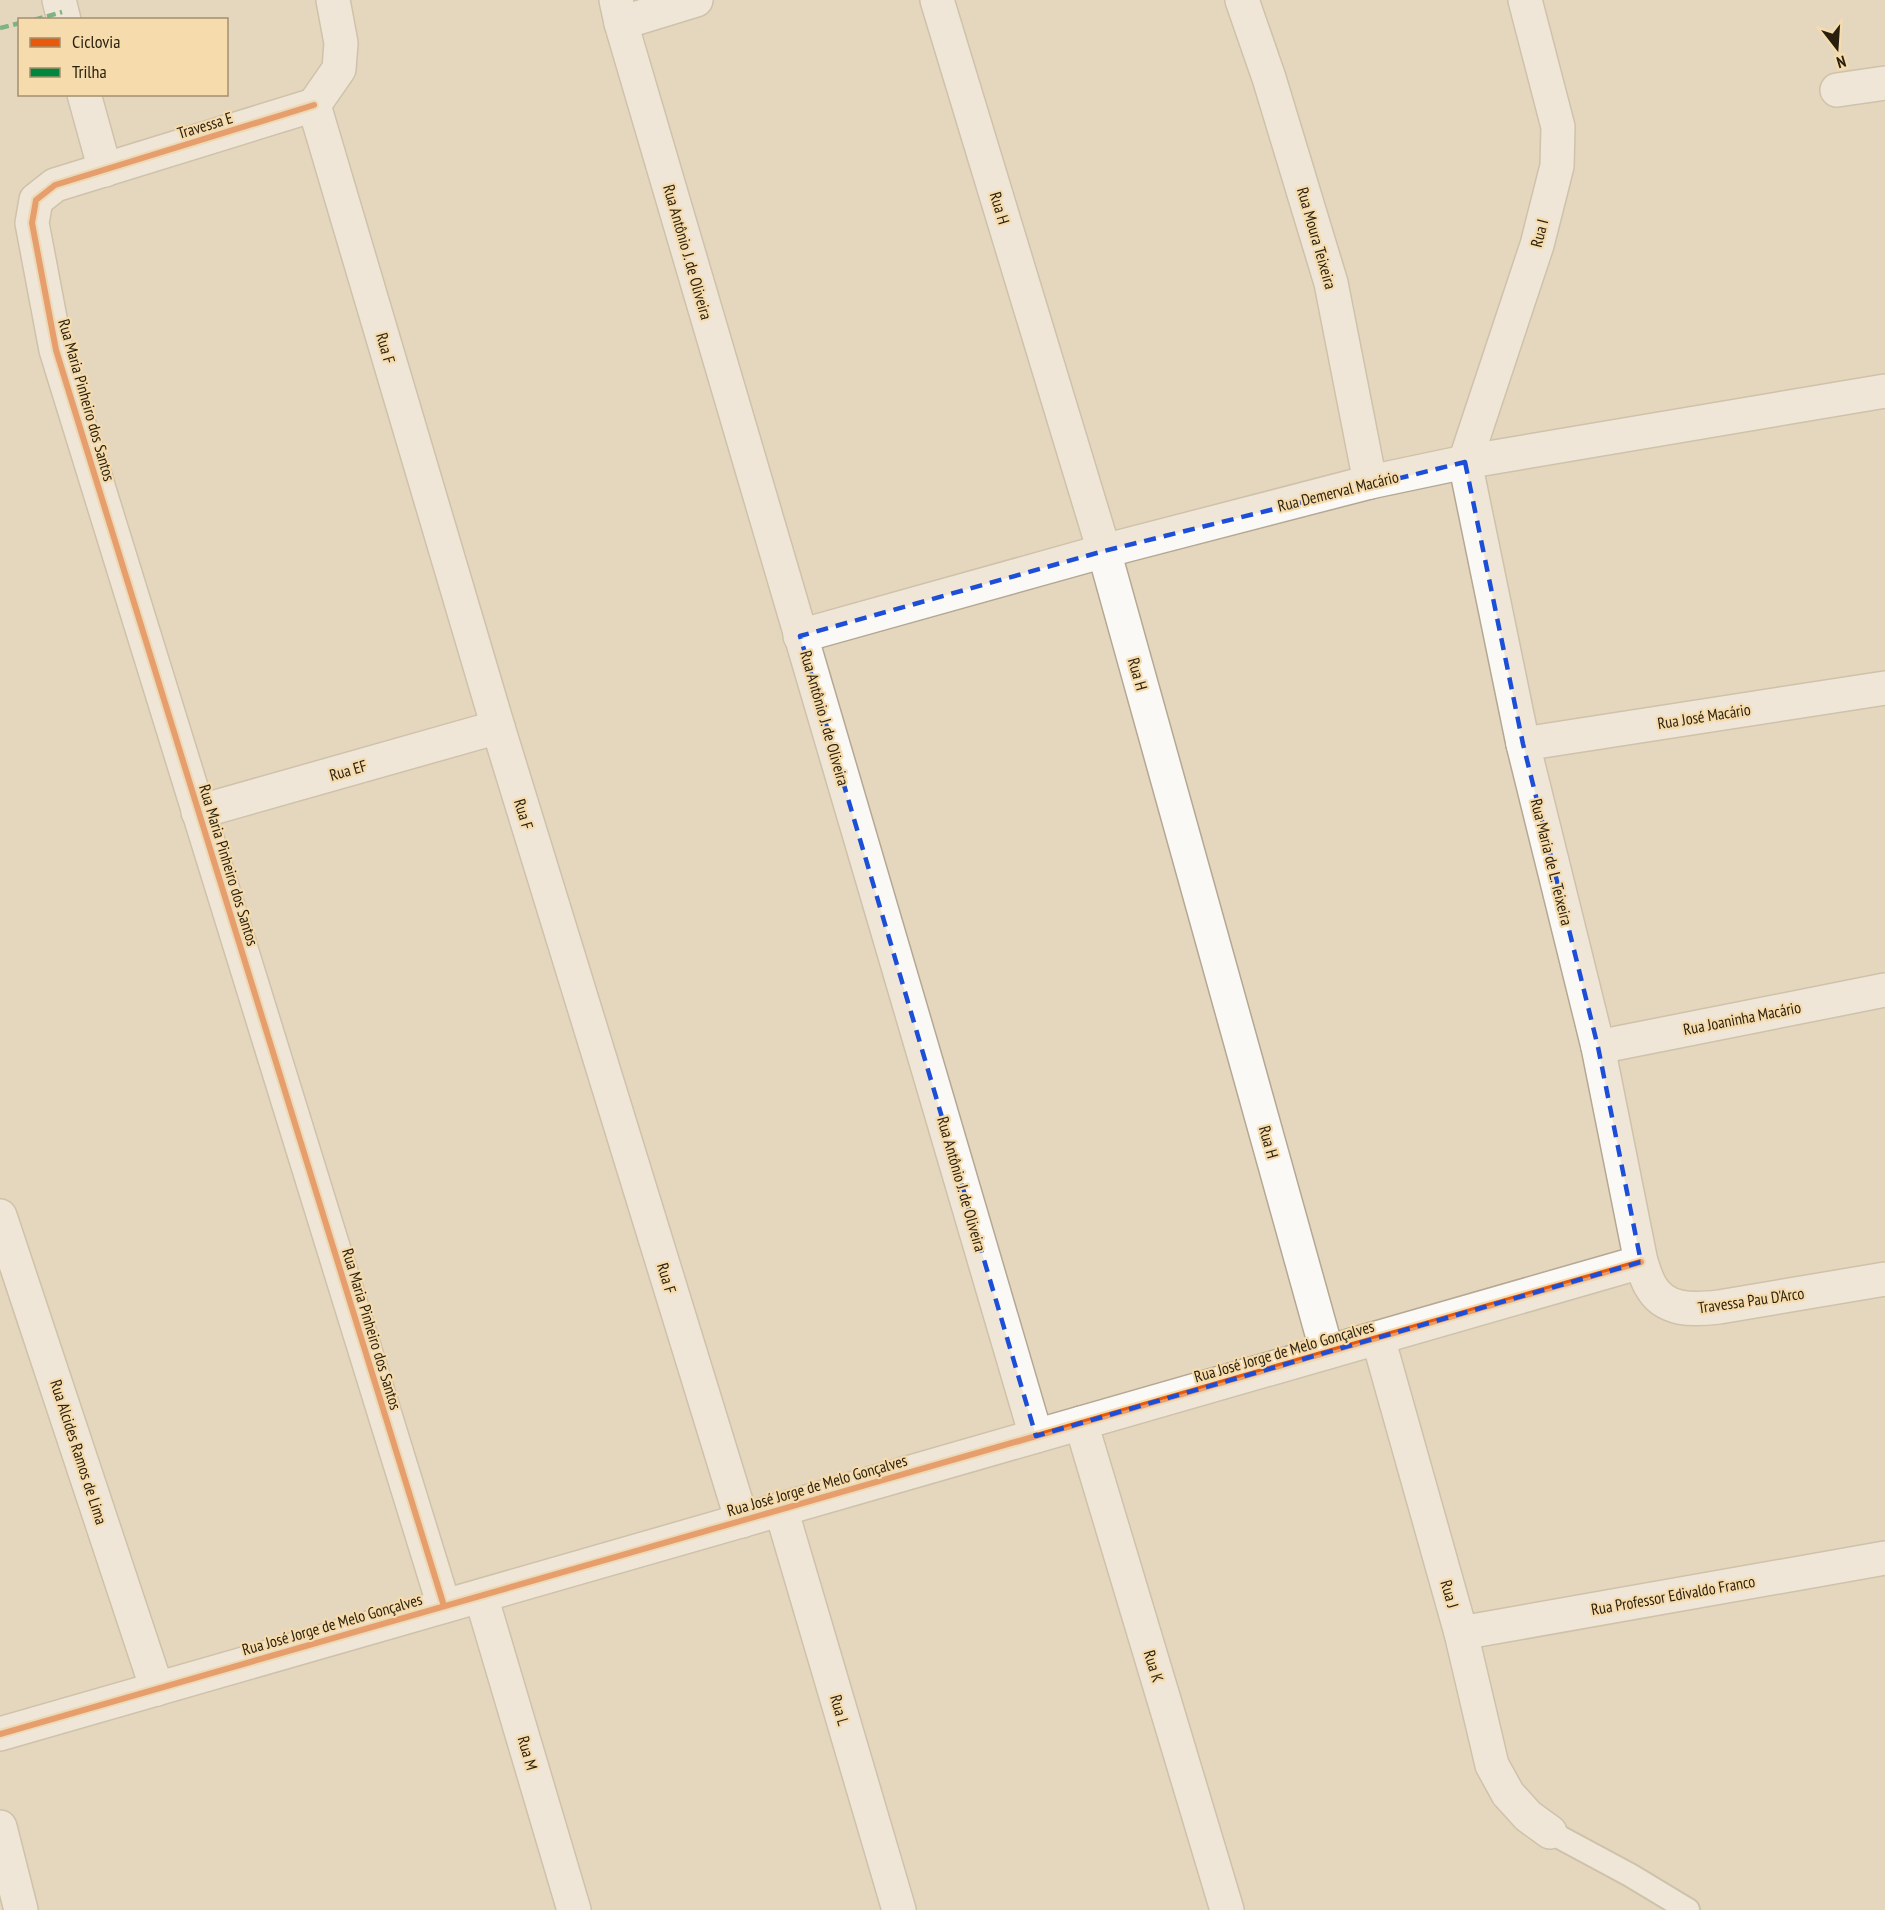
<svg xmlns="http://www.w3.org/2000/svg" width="1885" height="1910" font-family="'PT Sans Narrow',sans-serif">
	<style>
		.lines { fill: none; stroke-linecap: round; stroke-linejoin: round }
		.lane-casing { stroke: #b4a895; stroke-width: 26 }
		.street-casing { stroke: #b4a895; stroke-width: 36 }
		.lane { stroke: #fbf9f5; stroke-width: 22 }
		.street { stroke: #fbf9f5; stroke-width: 33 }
		.quiet { stroke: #00873e; stroke-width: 4.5; stroke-dasharray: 9 4.5; stroke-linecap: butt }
		.cycleway-casing { stroke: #f6dbad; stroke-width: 10 }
		.cycleway { stroke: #e8590c; stroke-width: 6 }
		.marked { fill: none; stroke: #1d4ed8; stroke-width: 4.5; stroke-dasharray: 12 8; stroke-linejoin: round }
		.labels { text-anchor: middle; stroke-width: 4.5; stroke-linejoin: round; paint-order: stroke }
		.street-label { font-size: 16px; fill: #281f0d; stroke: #f6dbad }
	</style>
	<rect width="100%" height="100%" fill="#e5d7be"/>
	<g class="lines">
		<defs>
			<path id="lane" d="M1550,1832l80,43 58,35"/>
			<g id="street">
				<path d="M59,0l5,20"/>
				<path d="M616,0l5,23 415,1413"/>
				<path d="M937,0l167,551 223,801"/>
				<path d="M1242,0l27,78 62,205 39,199"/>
				<path d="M1525,0l33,127 -1,39 -20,79 -72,217 58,282 75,303 43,215c3,8 5,16 9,23 14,27 44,25 69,22l166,-28"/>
				<path d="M621,23l75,-23"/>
				<path d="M1837,90l48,-7"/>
				<path d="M84,94l21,76"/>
				<path d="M314,105l-259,80 -19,15 -4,23 24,127 388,1256"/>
				<path d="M314,105l184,622 244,794"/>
				<path d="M314,105l25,-36 2,-26 -8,-43"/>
				<path d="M800,636l304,-85 266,-69 95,-20 420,-71"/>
				<path d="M1523,744l362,-56"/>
				<path d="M198,812l300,-85"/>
				<path d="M1598,1047l287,-57"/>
				<path d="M0,1216l157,473"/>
				<path d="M1378,1338l83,295 31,132 16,29 20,22 22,16"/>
				<path d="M1081,1423l146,487"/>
				<path d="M781,1509l118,401"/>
				<path d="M481,1596l93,314"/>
				<path d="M1461,1633l424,-75"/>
				<path d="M0,1734l1641,-472"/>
				<path d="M0,1827l21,83"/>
			</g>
		</defs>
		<use href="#lane" class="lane-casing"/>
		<use href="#street" class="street-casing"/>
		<use href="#lane" class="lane"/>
		<use href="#street" class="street"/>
		<g class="quiet">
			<path d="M34,20l28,-8"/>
			<path d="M0,28l20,-5"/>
		</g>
		<defs>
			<g id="cycleway">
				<path d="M314,105l-259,80 -19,15 -4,23 24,127 388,1256"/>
				<path d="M0,1734l1641,-472"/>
			</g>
		</defs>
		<use href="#cycleway" class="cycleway-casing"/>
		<use href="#cycleway" class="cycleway"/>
	</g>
	<path d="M0 0H1885V1910H0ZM1465,462l58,282 75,303 43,215 -605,174 -236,-800 304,-85z" fill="#e5d7be" fill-opacity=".55" fill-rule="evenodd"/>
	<path class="marked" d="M1465,462l58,282 75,303 43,215 -605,174 -236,-800 304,-85z"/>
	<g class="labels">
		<g class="street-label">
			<text transform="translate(205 125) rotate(-17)" y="6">Travessa E</text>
			<text transform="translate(1000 208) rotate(73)" y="6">Rua H</text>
			<text transform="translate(1539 233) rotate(-75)" y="6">Rua I</text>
			<text transform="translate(1317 238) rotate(74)" y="6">Rua Moura Teixeira</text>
			<text transform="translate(688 252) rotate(74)" y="6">Rua Antônio J. de Oliveira</text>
			<text transform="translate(386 348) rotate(74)" y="6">Rua F</text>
			<text transform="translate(87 400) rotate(74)" y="6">Rua Maria Pinheiro dos Santos</text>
			<text transform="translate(1338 491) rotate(-14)" y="6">Rua Demerval Macário</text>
			<text transform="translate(1138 674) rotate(74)" y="6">Rua H</text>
			<text transform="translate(1704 716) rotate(-9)" y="6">Rua José Macário</text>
			<text transform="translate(825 718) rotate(74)" y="6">Rua Antônio J. de Oliveira</text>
			<text transform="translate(348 770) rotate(-16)" y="6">Rua EF</text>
			<text transform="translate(524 814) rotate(73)" y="6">Rua F</text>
			<text transform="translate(1552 862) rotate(76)" y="6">Rua Maria de L. Teixeira</text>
			<text transform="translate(229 865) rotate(73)" y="6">Rua Maria Pinheiro dos Santos</text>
			<text transform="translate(1742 1018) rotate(-11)" y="6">Rua Joaninha Macário</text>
			<text transform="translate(1269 1142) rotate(74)" y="6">Rua H</text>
			<text transform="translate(962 1184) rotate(74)" y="6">Rua Antônio J. de Oliveira</text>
			<text transform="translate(667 1278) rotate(73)" y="6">Rua F</text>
			<text transform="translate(1751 1300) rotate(-8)" y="6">Travessa Pau D'Arco</text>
			<text transform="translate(372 1329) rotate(73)" y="6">Rua Maria Pinheiro dos Santos</text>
			<text transform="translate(1284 1351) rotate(-16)" y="6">Rua José Jorge de Melo Gonçalves</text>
			<text transform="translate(79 1452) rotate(72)" y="6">Rua Alcides Ramos de Lima</text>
			<text transform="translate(817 1485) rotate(-16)" y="6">Rua José Jorge de Melo Gonçalves</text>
			<text transform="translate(1450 1594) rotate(74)" y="6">Rua J</text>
			<text transform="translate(1673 1595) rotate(-10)" y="6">Rua Professor Edivaldo Franco</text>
			<text transform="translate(332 1624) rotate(-16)" y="6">Rua José Jorge de Melo Gonçalves</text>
			<text transform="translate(1154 1666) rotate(73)" y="6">Rua K</text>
			<text transform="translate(840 1710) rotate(74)" y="6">Rua L</text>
			<text transform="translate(528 1753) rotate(74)" y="6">Rua M</text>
		</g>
	</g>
	<rect x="18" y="18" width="210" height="78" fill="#f6dbad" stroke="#a4906d" stroke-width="1.5"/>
	<rect x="30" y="38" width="30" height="9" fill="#e8590c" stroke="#a4906d" stroke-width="1.5"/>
	<text x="72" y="48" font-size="18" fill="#281f0d">Ciclovia</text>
	<rect x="30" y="68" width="30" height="9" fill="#00873e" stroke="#a4906d" stroke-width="1.5"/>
	<text x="72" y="78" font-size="18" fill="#281f0d">Trilha</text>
	<g transform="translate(1837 48) rotate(163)" stroke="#f6dbad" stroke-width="4.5" paint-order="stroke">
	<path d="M0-4.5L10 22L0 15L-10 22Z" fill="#281f0d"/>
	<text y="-9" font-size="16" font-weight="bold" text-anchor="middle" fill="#281f0d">N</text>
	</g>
</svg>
